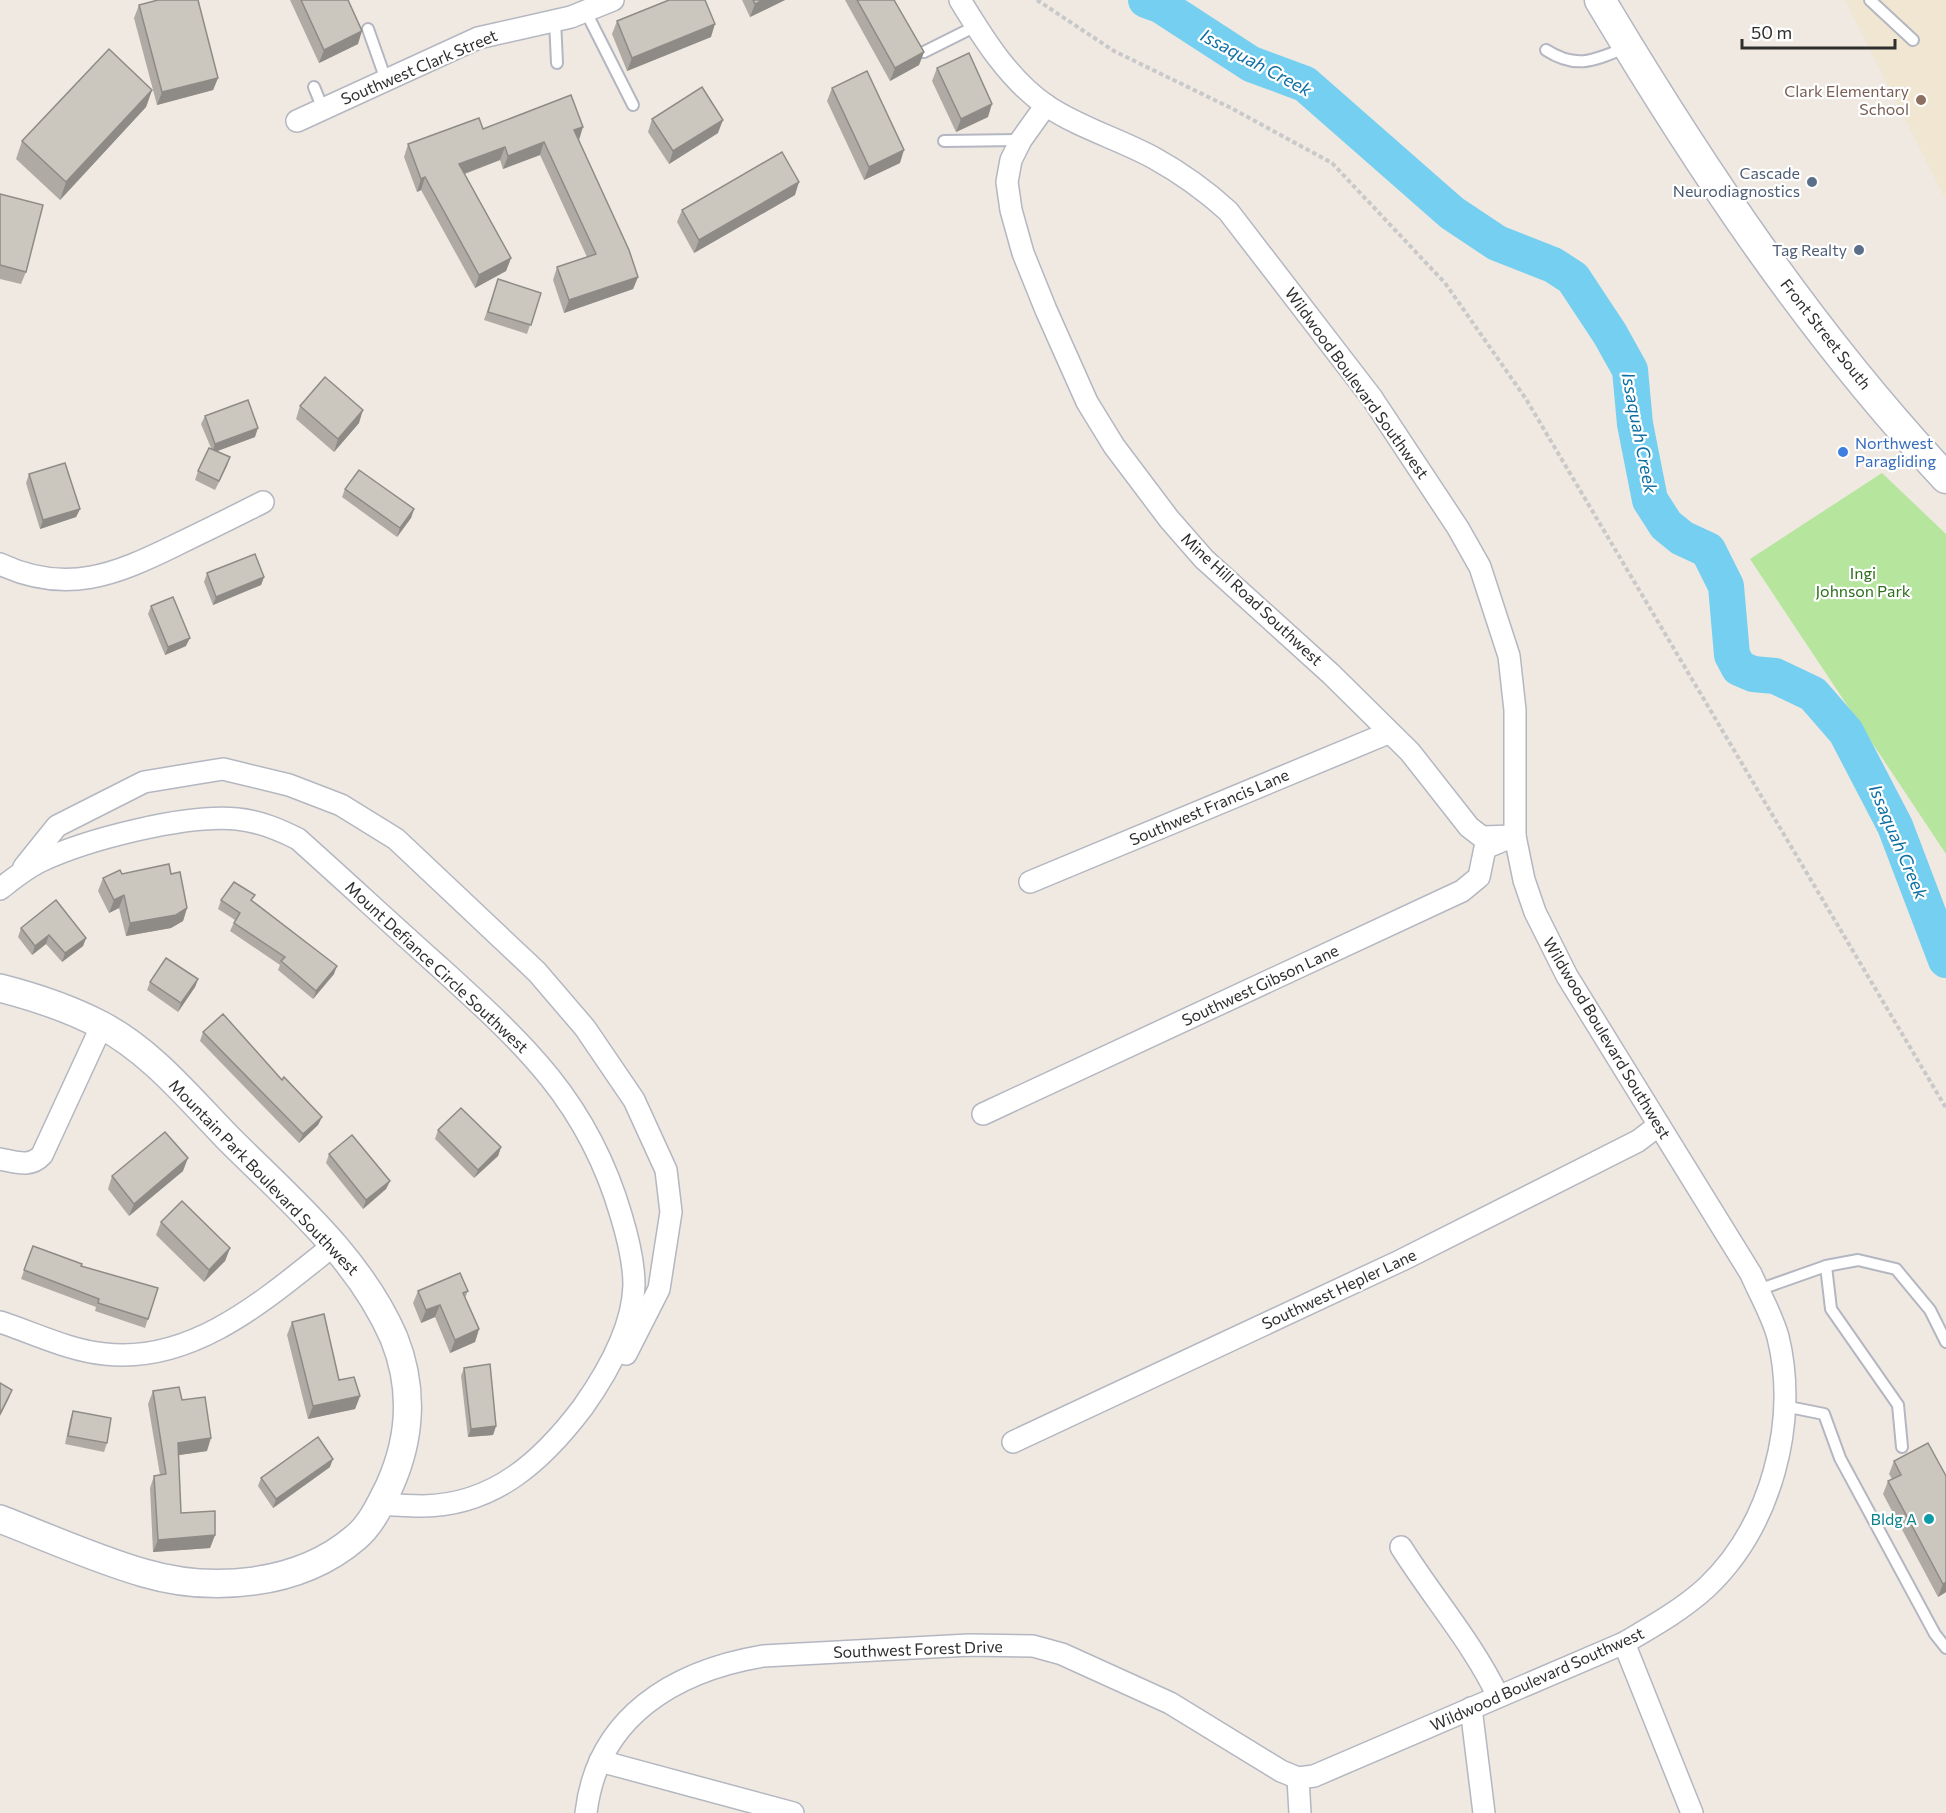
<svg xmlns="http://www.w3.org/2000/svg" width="1946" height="1813" font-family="Commissioner,sans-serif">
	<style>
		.education { fill: #f0e6d1 }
		.green { fill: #b6e59e }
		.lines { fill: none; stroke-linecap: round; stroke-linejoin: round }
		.river { stroke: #75cff0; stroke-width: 36 }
		.service-casing { stroke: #b4b7c1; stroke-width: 14 }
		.minor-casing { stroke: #b4b7c1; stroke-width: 24 }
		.tertiary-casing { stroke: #b4b7c1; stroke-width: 30 }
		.secondary-casing { stroke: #b4b7c1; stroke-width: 33 }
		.path { stroke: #c9c9c9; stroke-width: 4; stroke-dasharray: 4.5 3; stroke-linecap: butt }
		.service { stroke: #fff; stroke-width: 10 }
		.minor { stroke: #fff; stroke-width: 21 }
		.tertiary { stroke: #fff; stroke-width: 27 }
		.secondary { stroke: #fff; stroke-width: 30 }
		.wall { fill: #afaba4 }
		.shaded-wall { fill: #8e8b86 }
		.building { fill: #cbc7bf; stroke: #8e8b86; stroke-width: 1.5 }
		.education-dot { fill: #8d6e63; stroke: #fff; stroke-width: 2 }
		.service-dot { fill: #5c6f8a; stroke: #fff; stroke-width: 2 }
		.shop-dot { fill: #3f7fe0; stroke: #fff; stroke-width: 2 }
		.culture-dot { fill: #0f9aa8; stroke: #fff; stroke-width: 2 }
		.labels { text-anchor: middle; stroke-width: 4.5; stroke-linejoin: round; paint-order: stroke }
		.street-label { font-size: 16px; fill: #2e2e2e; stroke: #fff }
		.education-label { font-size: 16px; fill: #785e54; stroke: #fff; text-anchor: end }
		.service-label { font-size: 16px; fill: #4e5e75; stroke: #fff; text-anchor: end }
		.shop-label { font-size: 16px; fill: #366cbe; stroke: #fff; text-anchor: start }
		.park-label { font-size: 16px; fill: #2c6e1b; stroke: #fff }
		.culture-label { font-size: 16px; fill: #0d838f; stroke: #fff; text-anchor: end }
		.water-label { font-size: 18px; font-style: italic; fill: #0d6fa3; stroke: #fff }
	</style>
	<rect width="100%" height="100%" fill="#efe9e1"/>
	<path class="education" d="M1845,0h101v200z"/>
	<path class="green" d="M1882,473l64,61v320l-196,-295z"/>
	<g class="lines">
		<path class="river" d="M1146,0l14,5 91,59 54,20 147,129 45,30 56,22 20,13 37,56 20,36 5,54 15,76 16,25 16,13 26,12 18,36 6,69 7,13 14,6 22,2 38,18 33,38 49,94 51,134"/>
		<defs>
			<g id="service">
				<path d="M1870,0l43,40"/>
				<path d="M586,12l47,93"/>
				<path d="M555,20l2,43"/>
				<path d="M368,29l18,51"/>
				<path d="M1546,50c31,20 49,10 81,-3"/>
				<path d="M924,52l52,-26"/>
				<path d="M314,87l9,22"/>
				<path d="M944,141l77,-1"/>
				<path d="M1826,1266l5,43 67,96 4,42"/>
				<path d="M1758,1290l68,-24 32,-6 38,9 34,41 16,32"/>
				<path d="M1784,1406l40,8 16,44 95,176 11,14"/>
			</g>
			<g id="minor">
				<path d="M1046,105l-25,35 -10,20 -4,22 4,28 12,43 23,57 41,92 27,44 55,73 35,40 127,115 79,78 59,75 13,10 33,-1"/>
				<path d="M297,121l181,-83 93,-21 42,-17"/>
				<path d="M0,564c66,31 115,11 176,-19 29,-14 58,-28 87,-43"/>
				<path d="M24,867l33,-41 87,-44 79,-13 66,16 52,20 55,34 141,133 48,56 49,72 32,70 5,42 -12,77 -33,65"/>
				<path d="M1030,882l358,-149"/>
				<path d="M0,889c13,-10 26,-21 41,-28 47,-22 145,-47 196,-42 22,2 41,10 61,20 46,41 91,83 137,124 87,79 152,136 186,252 7,23 13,46 13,70 -1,43 -27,88 -51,122 -40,53 -88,98 -160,99 -14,0 -28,-1 -42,-2"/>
				<path d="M983,1114l479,-223 17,-14 6,-29 24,-10"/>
				<path d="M0,1159c16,3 30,9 42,-4l60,-130"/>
				<path d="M0,1322c34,11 70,29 105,32 90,10 163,-57 229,-109"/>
				<path d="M1013,1442l389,-182 236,-119 21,-16"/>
				<path d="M1401,1547c32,51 71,95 97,149"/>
				<path d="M1624,1643l68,170"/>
				<path d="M1471,1708l13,105"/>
				<path d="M600,1761l193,52"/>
				<path d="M1298,1778l2,35"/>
				<path d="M586,1813c11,-96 88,-142 177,-157l206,-11 64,1 29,8 108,49 111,68 17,7 16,-2 310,-133c29,-17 58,-33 83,-56 64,-61 92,-165 71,-250 -6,-22 -18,-42 -27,-63l-184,-298 -32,-64 -11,-32 -9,-44v-126l-6,-54 -29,-89 -22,-39 -86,-130 -144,-187c-23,-21 -47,-38 -74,-53 -35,-19 -74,-30 -107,-52 -38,-26 -64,-68 -87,-106"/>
			</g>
			<path id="tertiary" d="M0,988c35,9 69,20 101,37 50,26 88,73 127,113 61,61 131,119 166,200 20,50 17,101 -5,149 -9,18 -18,38 -34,51 -56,48 -143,55 -211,35 -49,-14 -97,-36 -144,-54"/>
			<path id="secondary" d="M1600,0c101,169 211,334 346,478"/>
		</defs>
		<use href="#service" class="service-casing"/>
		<use href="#minor" class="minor-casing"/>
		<use href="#tertiary" class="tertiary-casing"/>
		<use href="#secondary" class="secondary-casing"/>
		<path class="path" d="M1037,0l77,51 117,57 101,55 113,120 81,116 420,709"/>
		<use href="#service" class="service"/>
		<use href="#minor" class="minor"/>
		<use href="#tertiary" class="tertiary"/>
		<use href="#secondary" class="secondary"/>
	</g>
	<g class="wall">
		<path d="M290,0h58l10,44 -39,19z"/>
		<path d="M742,0h43l-35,17z"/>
		<path d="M845,0h49l30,52 -5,13 -29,16z"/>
		<path d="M139,5l79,73 -5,12 -56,15 -23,-87z"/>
		<path d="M617,21l94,16 -84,34 -15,-37z"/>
		<path d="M937,68l51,49 -32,15 -24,-51z"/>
		<path d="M832,88l68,75 -36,17 -37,-79z"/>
		<path d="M152,90l-6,17 -86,93 -44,-41 6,-18z"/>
		<path d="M652,119l66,14 -49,31 -21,-32z"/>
		<path d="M483,129l96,11 59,137 -5,12 -69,24 -11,-33 4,-13 30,-10 -47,-102 -37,14 -3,-9 -35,14 46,84 -5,13 -31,17 -54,-98 -4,2 -13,-35 4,-13z"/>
		<path d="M0,194l26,78 -5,12 -21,-5z"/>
		<path d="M795,195l-101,58 -17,-31 5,-12z"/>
		<path d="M498,279l43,14 -14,41 -43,-14z"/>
		<path d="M300,406l59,17 -25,29 -38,-33z"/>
		<path d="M205,416l50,21 -38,14 13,6 -15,33 -20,-10 3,-9 13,-23 -10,-24z"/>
		<path d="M29,474l51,35 -4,8 -36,12 -14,-46z"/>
		<path d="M345,489l69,20 -3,9 -14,19 -55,-40z"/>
		<path d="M207,573l57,4 -3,8 -48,20 -9,-23z"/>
		<path d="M151,606l35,40 -21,9 -17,-41z"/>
		<path d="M122,874h49l16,34 -4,13 -12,7 -45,8 -7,-28 -10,5 -11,-22 5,-13z"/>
		<path d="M221,900l31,1 82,73 -21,25 -35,-29 2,-5 -50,-34 5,-11 -17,-11z"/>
		<path d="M21,928l65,10 -3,8 -21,16 -16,-18 -14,11 -14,-18z"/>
		<path d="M198,979l-3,8 -17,25 -31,-22 3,-8z"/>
		<path d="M203,1032l79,48 40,37 -4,8 -19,18 -99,-102z"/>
		<path d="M438,1130l63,17 -3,9 -24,22 -39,-39z"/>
		<path d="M329,1154l61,27 -4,8 -23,20 -37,-46z"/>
		<path d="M183,1171l-54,45 -21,-27 4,-13z"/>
		<path d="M161,1222l69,26 -5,13 -21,21 -48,-47z"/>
		<path d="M33,1246l48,20 67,53 -3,9 -50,-17 1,-4 -75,-28z"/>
		<path d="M418,1291h50l-3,7 14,31 -4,13 -25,11 -15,-36 -14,6 -8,-20z"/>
		<path d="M292,1322l47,58 21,16 -5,13 -47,10 -21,-84z"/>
		<path d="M464,1368l32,58 -3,9 -25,2 -7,-61z"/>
		<path d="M153,1391l29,9 25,51 -29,4 3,58 34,22 -5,13 -57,4 -3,-64 4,-12 6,-1 -12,-71z"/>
		<path d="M73,1411l34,32 -3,9 -39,-8 5,-24z"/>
		<path d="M1894,1461l52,15v116l-8,5 -55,-103 5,-13 4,-2 -3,-5z"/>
		<path d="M330,1467l-57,41 -15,-22 3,-8z"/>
	</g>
	<g class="shaded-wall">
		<path d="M763,0h22l-35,17 5,-13z"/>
		<path d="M715,24l-4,13 -84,34 5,-13z"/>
		<path d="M362,31l-4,13 -39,19 5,-13z"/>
		<path d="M924,52l-5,13 -29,16 5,-13z"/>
		<path d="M218,78l-5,12 -56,15 5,-13z"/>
		<path d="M152,90l-6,17 -86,93 6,-18z"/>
		<path d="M992,104l-4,13 -32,15 5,-13z"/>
		<path d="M723,120l-5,13 -49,31 4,-13z"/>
		<path d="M583,127l-4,13 -5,-10z"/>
		<path d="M544,142l-4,13 -37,14 5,-13z"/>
		<path d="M505,147l-5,13 -45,17 4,-13z"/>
		<path d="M904,150l-4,13 -36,17 5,-13z"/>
		<path d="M425,177l-4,13 -4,2 4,-13z"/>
		<path d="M799,182l-4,13 -101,58 5,-13z"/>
		<path d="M511,258l-5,13 -31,17 4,-13z"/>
		<path d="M638,277l-5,12 -69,24 5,-13z"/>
		<path d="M363,410l-4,13 -25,29 4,-13z"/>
		<path d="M258,428l-3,9 -43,16 3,-9z"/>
		<path d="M230,457l-3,9 -12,24 4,-9z"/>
		<path d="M80,509l-4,8 -36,12 3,-9z"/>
		<path d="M414,509l-3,9 -14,19 3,-9z"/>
		<path d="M264,577l-3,8 -48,20 3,-8z"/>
		<path d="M190,638l-4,8 -21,9 3,-8z"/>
		<path d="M124,895l-5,13 -10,5 5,-13z"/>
		<path d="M187,908l-4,13 -12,7 -45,8 4,-13z"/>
		<path d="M49,935l-3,9 -14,11 3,-9z"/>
		<path d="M86,938l-3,8 -21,16 3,-9z"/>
		<path d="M337,966l-3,8 -21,25 3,-8z"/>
		<path d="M198,979l-3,8 -17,25 3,-9z"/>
		<path d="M322,1117l-4,8 -19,18 4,-9z"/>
		<path d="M501,1147l-3,9 -24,22 4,-8z"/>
		<path d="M188,1158l-5,13 -54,45 5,-12z"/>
		<path d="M390,1181l-4,8 -23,20 3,-9z"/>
		<path d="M230,1248l-5,13 -21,21 5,-12z"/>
		<path d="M440,1305l-5,12 -14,6 5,-13z"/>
		<path d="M479,1329l-4,13 -25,11 5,-13z"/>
		<path d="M12,1390l-3,8 -9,18v-2z"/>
		<path d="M360,1396l-5,13 -47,10 5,-13z"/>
		<path d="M496,1426l-3,9 -25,2 3,-8z"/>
		<path d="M211,1438l-4,13 -34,5 5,-13z"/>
		<path d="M333,1459l-3,8 -57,41 3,-9z"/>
		<path d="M215,1535l-5,13 -57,4 5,-12z"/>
		<path d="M1946,1582v10l-8,5 5,-13z"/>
	</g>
	<g class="building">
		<path d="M158,0h40l20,78 -56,14 -23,-87z"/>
		<path d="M301,0h47l14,31 -38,19z"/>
		<path d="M669,0h36l10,24 -83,34 -15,-37z"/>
		<path d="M753,0h10l-8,4z"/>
		<path d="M857,0h37l30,52 -29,16z"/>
		<path d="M109,49l43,41 -86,92 -44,-41z"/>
		<path d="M969,53l23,51 -31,15 -24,-51z"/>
		<path d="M867,71l37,79 -35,17 -37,-79z"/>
		<path d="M702,87l21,33 -50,31 -21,-32z"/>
		<path d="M571,95l12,32 -9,3 55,120 9,27 -69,23 -12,-33 39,-13 -52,-112 -36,14 -3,-9 -46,17 52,94 -32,17 -54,-98 -4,2 -13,-35 71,-26 4,11z"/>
		<path d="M782,152l17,30 -100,58 -17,-30z"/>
		<path d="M0,194l43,11 -17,67 -26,-7z"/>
		<path d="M498,279l43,14 -10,32 -43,-13z"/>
		<path d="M325,377l38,33 -25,29 -38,-33z"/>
		<path d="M248,400l10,28 -43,16 -10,-28z"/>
		<path d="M209,448l21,9 -11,24 -21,-10z"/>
		<path d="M65,463l15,46 -37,11 -14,-46z"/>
		<path d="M359,470l55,39 -14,19 -55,-39z"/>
		<path d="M255,554l9,23 -48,20 -9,-24z"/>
		<path d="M173,597l17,41 -22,9 -17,-41z"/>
		<path d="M169,864l2,10 9,-2 7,36 -11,7 -46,8 -6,-28 -10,5 -11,-22 17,-8 2,4z"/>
		<path d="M234,882l21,13 -4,5 86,66 -21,25 -35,-30 4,-4 -51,-34 6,-10 -19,-13z"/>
		<path d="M56,900l30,38 -21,15 -16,-18 -14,11 -14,-18z"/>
		<path d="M166,958l32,21 -17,24 -31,-21z"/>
		<path d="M223,1014l59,66 2,-3 38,40 -19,17 -100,-102z"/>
		<path d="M461,1108l40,39 -23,23 -40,-40z"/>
		<path d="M165,1132l23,26 -54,46 -22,-28z"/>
		<path d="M352,1135l38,46 -24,19 -37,-46z"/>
		<path d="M182,1201l48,47 -21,22 -48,-48z"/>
		<path d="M33,1246l49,18 -1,2 77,22 -10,31 -50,-16 1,-4 -75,-29z"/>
		<path d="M460,1273l8,18 -5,2 16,36 -24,11 -15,-35 -14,5 -8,-19z"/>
		<path d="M324,1314l15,66 15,-3 6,19 -47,10 -21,-84z"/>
		<path d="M490,1364l6,62 -25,3 -7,-61z"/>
		<path d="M0,1383l12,7 -12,24z"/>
		<path d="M179,1387l3,13 23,-3 6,41 -33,5 3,70 34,-2v24l-57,5 -4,-64 12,-2 -13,-83z"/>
		<path d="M73,1411l38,7 -4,25 -39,-7z"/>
		<path d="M318,1437l15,22 -57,40 -15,-21z"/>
		<path d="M1928,1443l18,33v106l-3,2 -55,-103 13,-6 -7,-14z"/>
	</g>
	<circle class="education-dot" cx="1921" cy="100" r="6"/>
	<g class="service-dot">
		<circle cx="1812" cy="182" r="6"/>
		<circle cx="1859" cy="250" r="6"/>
	</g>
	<circle class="shop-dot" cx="1843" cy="452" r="6"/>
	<circle class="culture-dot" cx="1929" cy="1519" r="6"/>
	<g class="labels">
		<g class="street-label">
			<text transform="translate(419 67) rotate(-23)" y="6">Southwest Clark Street</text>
			<text transform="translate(1826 334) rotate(52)" y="6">Front Street South</text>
			<text transform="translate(1357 383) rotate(54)" y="6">Wildwood Boulevard Southwest</text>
			<text transform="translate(1252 599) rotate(43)" y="6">Mine Hill Road Southwest</text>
			<text transform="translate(1209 807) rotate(-23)" y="6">Southwest Francis Lane</text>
			<text transform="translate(437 967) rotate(43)" y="6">Mount Defiance Circle Southwest</text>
			<text transform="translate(1260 985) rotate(-25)" y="6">Southwest Gibson Lane</text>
			<text transform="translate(1607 1038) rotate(59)" y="6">Wildwood Boulevard Southwest</text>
			<text transform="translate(264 1177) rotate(46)" y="6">Mountain Park Boulevard Southwest</text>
			<text transform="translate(1339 1289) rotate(-25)" y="6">Southwest Hepler Lane</text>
			<text transform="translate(918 1649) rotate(-2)" y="6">Southwest Forest Drive</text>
			<text transform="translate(1537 1679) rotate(-24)" y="6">Wildwood Boulevard Southwest</text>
		</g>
		<g class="education-label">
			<text x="1909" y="97">Clark Elementary<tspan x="1909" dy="18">School</tspan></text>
		</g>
		<g class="service-label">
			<text x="1800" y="179">Cascade<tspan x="1800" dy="18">Neurodiagnostics</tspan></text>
			<text x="1847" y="256">Tag Realty</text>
		</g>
		<g class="shop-label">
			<text x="1855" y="449">Northwest<tspan x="1855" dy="18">Paragliding</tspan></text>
		</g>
		<g class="park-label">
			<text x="1863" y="579">Ingi<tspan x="1863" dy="18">Johnson Park</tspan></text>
		</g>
		<g class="culture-label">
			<text x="1917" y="1525">Bldg A</text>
		</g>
		<g class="water-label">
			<text transform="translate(1256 63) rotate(28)" y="6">Issaquah Creek</text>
			<text transform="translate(1639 433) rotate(79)" y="6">Issaquah Creek</text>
			<text transform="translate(1898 842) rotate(67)" y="6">Issaquah Creek</text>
		</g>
	</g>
	<path d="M1742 39v9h153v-9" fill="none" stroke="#2e2e2e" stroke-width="3"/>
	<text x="1751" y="39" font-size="18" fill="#2e2e2e" stroke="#ffffff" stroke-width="4.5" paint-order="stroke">50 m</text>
</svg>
